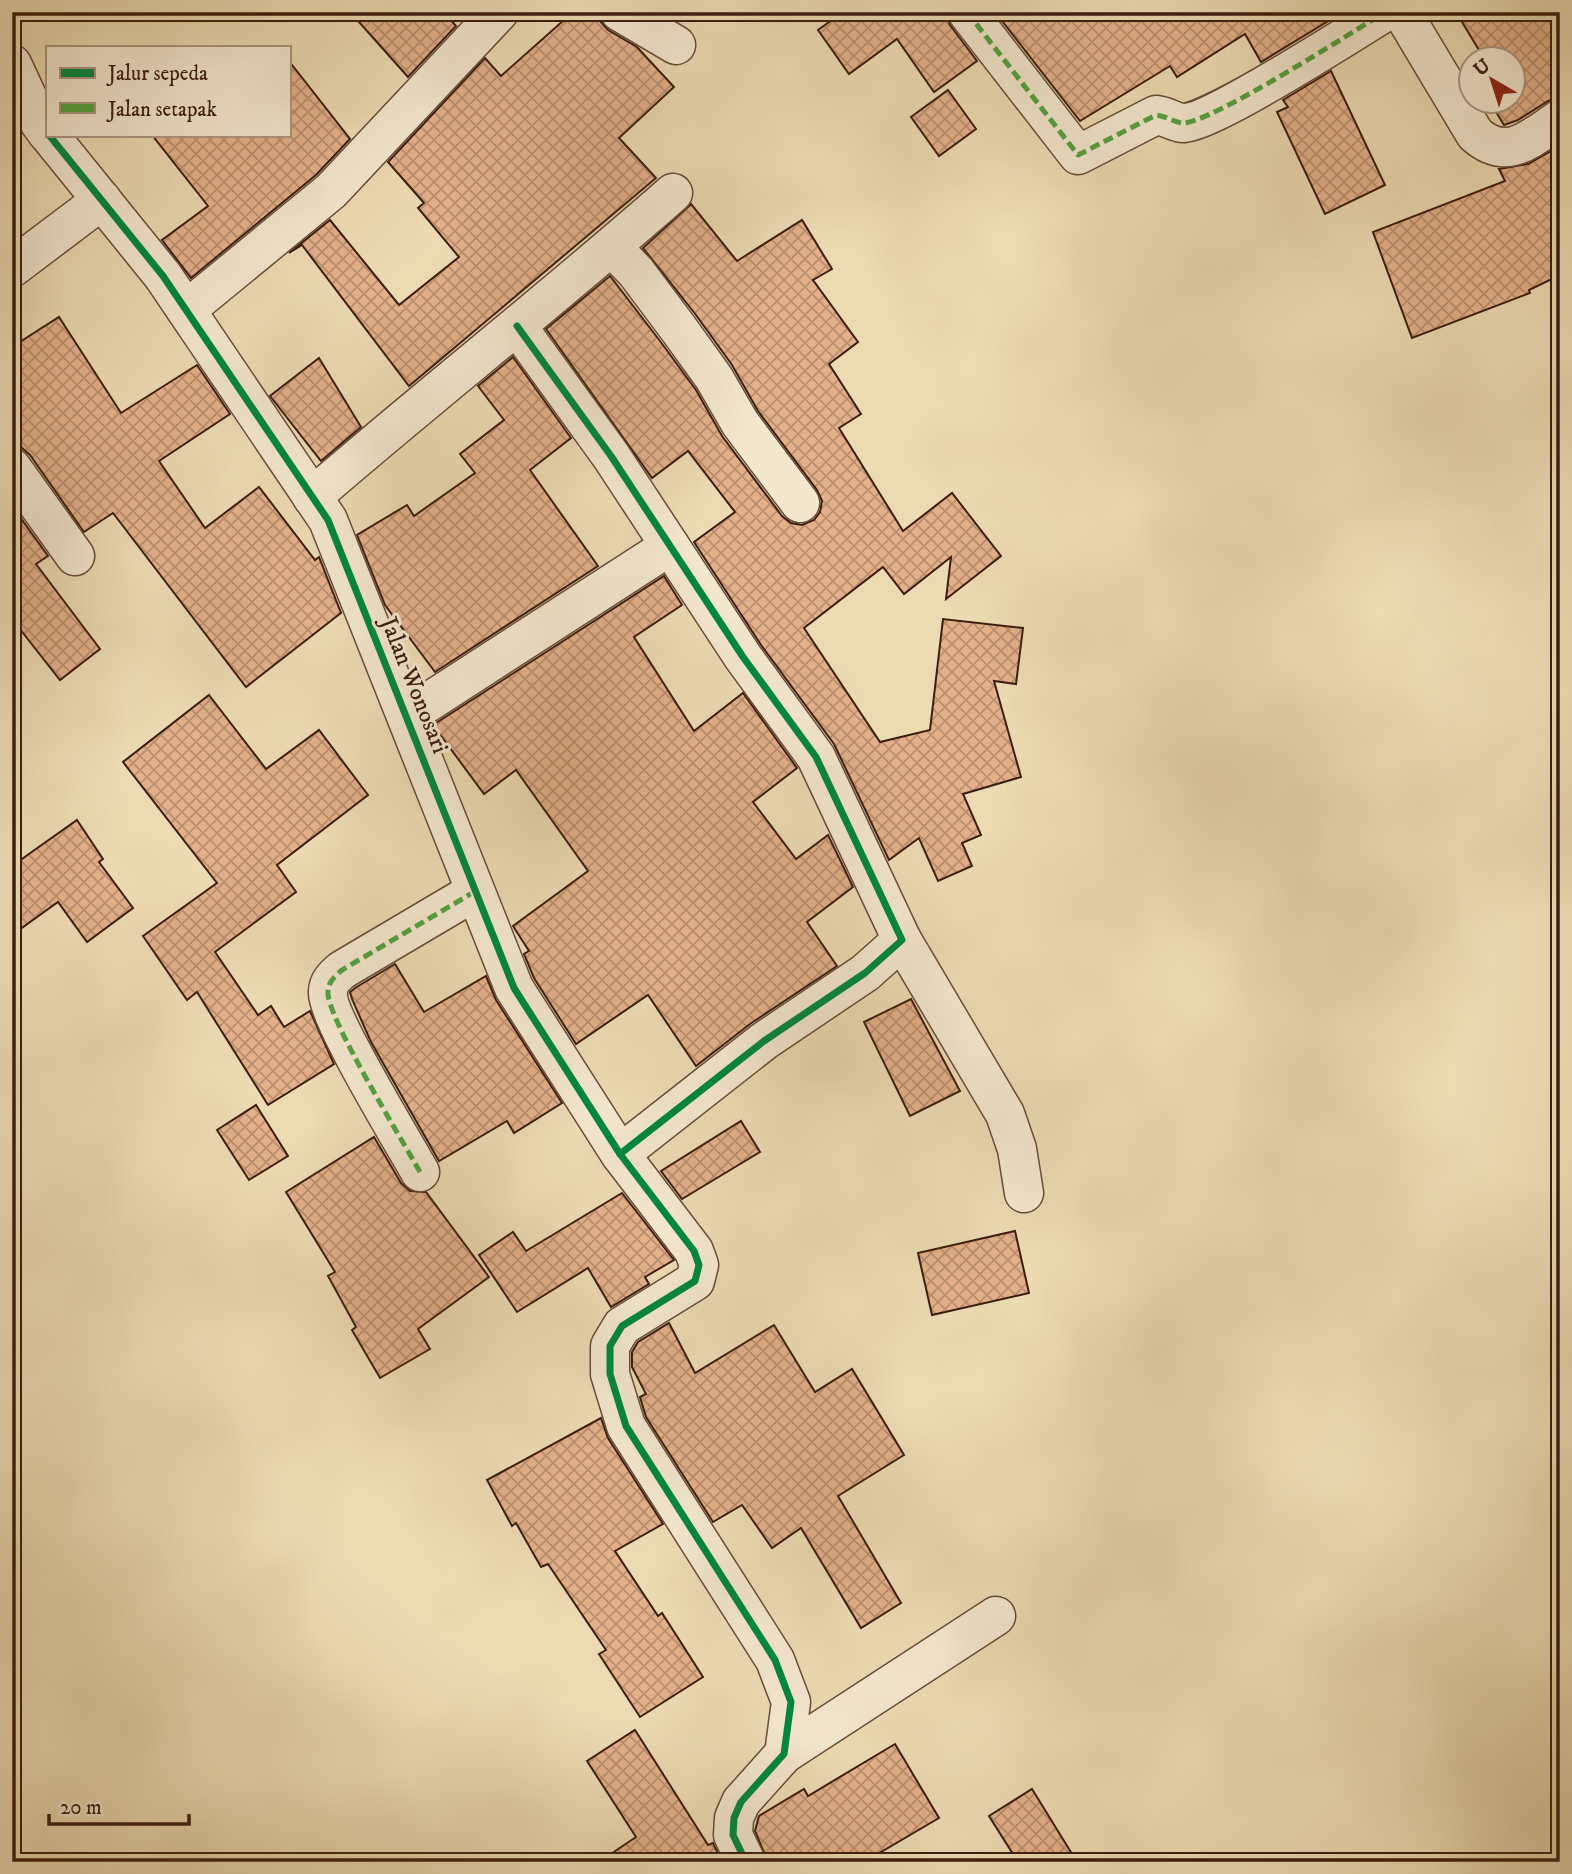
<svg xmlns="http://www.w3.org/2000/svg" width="1572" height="1874" font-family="'IM FELL DW Pica',serif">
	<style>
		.building { fill: url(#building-cross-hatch); stroke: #3c1d0f; stroke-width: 2 }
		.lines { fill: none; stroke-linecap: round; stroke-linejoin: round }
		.minor-casing { stroke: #684c38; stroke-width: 41 }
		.minor { stroke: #f3e7ce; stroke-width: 38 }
		.quiet { stroke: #54a23f; stroke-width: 5; stroke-dasharray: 10 5; stroke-linecap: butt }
		.cycleway-casing { stroke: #f3e7ce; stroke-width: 11 }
		.cycleway { stroke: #00873e; stroke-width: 7 }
		.labels { text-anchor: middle; stroke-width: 6; stroke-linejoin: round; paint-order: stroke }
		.street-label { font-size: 24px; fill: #3c1d0f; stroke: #f3e7ce }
	</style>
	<defs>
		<pattern id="building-cross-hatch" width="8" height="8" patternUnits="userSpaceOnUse" patternTransform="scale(1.75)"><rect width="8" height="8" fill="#e3b08a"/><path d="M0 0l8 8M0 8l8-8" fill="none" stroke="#b98f6f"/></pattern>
	</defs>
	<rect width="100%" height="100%" fill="#ecdab3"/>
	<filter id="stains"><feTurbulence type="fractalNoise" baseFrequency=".00286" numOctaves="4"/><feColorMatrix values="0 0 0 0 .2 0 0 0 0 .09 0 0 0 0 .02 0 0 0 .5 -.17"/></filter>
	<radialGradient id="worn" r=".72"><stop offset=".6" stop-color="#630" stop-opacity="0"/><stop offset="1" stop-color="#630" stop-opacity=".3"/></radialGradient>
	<g class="building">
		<path d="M350,12h94l12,14 -48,51z"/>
		<path d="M573,12h25l3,10 7,8 29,17 37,40 -55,51 37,40 -247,208 -107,-141 -13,8 41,-33 69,85 60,-48 -41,-49 6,-5 -36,-41 97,-104 16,18z"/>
		<path d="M843,12h103l4,13 27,36 -43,31 -37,-53 -48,35 -31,-44z"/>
		<path d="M995,12h348l-82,50 -16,-28 -68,43 -7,-11 -90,55z"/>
		<path d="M1456,12h104v85l-12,4 -30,19 -14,5 -14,-23h23v-42h-28z"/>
		<path d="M289,61l61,78 -34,36 -125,103 -29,-38 46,-34 -56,-71h137z"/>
		<path d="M1331,71l54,114 -60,29 -48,-102 11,-5 -5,-7z"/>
		<path d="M948,90l28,39 -37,27 -28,-39z"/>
		<path d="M1560,146v129l-31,15 1,3 -118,45 -39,-106 132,-51 -6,-12 29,-5z"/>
		<path d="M691,204l46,57 65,-41 30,49 -19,11 45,62 -29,22 32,50 -22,14 64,103 49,-38 49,63 -55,43 5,-42 -47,37 -21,-27 -79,61 76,114 50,-12 13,-111 80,9 -7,56 -22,-3 27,96 -58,17 18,41 -19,8 10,23 -34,15 -19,-43 -30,22 -55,-116 -73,-99 -67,-103 41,-30 -47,-61 -36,27 -106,-149 64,-53 50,65 36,49 26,46 60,80 9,7 11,2 12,-5 6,-8 2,-11 -5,-11 -59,-79 -26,-46 -36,-50 -53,-67z"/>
		<path d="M59,317l62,96 76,-48 33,49 -71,47 46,67 54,-41 56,73 4,-3 22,56 -95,74 -133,-174 -29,19 -54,-77 -8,-7 -10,-1v-100z"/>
		<path d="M513,357l58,81 -41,32 68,96 -163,106 -50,-67 -28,-70 50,-30 7,11 61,-43 -15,-19 44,-34 -26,-34z"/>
		<path d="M319,358l42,69 -40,34 -51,-65z"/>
		<path d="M12,506l36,50 -12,8 64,85 -40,31 -48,-61z"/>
		<path d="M664,576l18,29 -48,32 60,94 49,-38 54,75 -44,34 43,57 32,-24 25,52 -46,35 30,44 -87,58 -54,42 -48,-71 -72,49 -42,-66 -10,-24 5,-3 -16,-25 75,-55 -72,-101 -32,24 -51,-69z"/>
		<path d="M209,695l57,74 53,-39 49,65 -91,70 19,27 -81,60 43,63 13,-9 13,21 26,-16 24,53 -66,41 -71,-113 -10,8 -44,-64 74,-53 -94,-121z"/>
		<path d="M77,820l26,39 -4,3 34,46 -46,34 -29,-40 -46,33v-69z"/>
		<path d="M395,964l29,48 62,-36 10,24 66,103 -48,30 -7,-12 -68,40 -68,-119 -19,-43 -2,-7 5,-4z"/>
		<path d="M911,999l49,92 -50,25 -46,-94z"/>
		<path d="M256,1105l32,51 -39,24 -32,-50z"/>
		<path d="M741,1121l19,31 -78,47 -21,-28z"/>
		<path d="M374,1137l27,46 9,8 16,1 63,85 -71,52 12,20 -50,29 -28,-48 4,-3 -28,-51 7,-4 -49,-80z"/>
		<path d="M622,1193l52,67 -29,17 4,7 -38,23 -23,-39 -71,44 -38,-57 34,-23 13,19z"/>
		<path d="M1015,1231l14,62 -97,22 -14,-62z"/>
		<path d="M669,1323l26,50 79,-48 41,67 37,-23 52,86 -66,41 63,107 -40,25 -60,-100 -29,20 -30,-43 -29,17 -67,-105 -6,-20 6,-3 -14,-27v-15l6,-10z"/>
		<path d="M601,1418l7,20 55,86 -48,27 43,65 4,-3 41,64 -63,40 -41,-63 7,-4 -58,-86 -7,3 -25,-44 -4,3 -25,-46z"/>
		<path d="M635,1730l73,115 5,-2 9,19h-123l37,-25 -49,-76z"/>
		<path d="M895,1744l44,74 -75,44h-96l-13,-31 4,-15 45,-27 4,7z"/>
		<path d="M1032,1789l45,73h-59l-29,-46z"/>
	</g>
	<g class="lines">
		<defs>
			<g id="minor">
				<path d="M620,12l56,33"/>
				<path d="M967,12l111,143 78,-40c10,1 18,7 26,8 26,2 172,-92 203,-111"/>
				<path d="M1402,12l73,122c32,29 56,4 85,-15"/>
				<path d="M12,64l27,58 8,11"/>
				<path d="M49,135l114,141 165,244 186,468 106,166 74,97 5,14 -4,16 -73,45 -12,20v28l16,52 149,234 16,42 -7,52 -43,48 -7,16 -1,17 13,27"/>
				<path d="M612,247l24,25 42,56 36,50 26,45 60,80"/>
				<path d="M12,268l90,-68"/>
				<path d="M186,310l145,-119 168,-179"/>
				<path d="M517,326l94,130 132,201 73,100 86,183 -37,33 -101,68 -144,113"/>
				<path d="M12,468l63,88"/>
				<path d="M312,497c119,-103 243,-200 361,-304"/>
				<path d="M407,716l263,-170"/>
				<path d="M902,940l103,174 12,35 7,44"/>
				<path d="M420,1172c-16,-29 -94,-156 -92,-180 0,-10 7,-16 14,-22l132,-78"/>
				<path d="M784,1754l212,-138"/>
			</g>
		</defs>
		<use href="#minor" class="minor-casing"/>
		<use href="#minor" class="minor"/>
		<g class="quiet">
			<path d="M967,12l111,143 78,-40c10,1 18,7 26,8 26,2 172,-92 203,-111"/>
			<path d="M420,1172c-16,-29 -94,-156 -92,-180 0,-10 7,-16 14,-22l132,-78"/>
		</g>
		<defs>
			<g id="cycleway">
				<path d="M49,135l114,141 165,244 186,468 106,166 74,97 5,14 -4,16 -73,45 -12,20v28l16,52 149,234 16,42 -7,52 -43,48 -7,16 -1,17 13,27"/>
				<path d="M517,326l94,130 132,201 73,100 86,183 -37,33 -101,68 -144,113"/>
			</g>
		</defs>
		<use href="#cycleway" class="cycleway-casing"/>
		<use href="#cycleway" class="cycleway"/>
	</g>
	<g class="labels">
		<g class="street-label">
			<text transform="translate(415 685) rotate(68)" y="8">Jalan Wonosari</text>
		</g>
	</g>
	<rect width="1572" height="1874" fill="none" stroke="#ecdab3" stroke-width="42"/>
	<rect x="14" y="14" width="1544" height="1846" fill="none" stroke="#3c1d0f" stroke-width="3.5"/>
	<rect x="21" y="21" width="1530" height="1832" fill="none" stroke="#3c1d0f" stroke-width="2"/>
	<rect x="46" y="46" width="245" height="91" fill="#f3e7ce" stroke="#aa9682" stroke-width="2"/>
	<rect x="60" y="68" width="35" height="10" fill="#00873e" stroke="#aa9682" stroke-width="2"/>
	<text x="108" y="80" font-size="21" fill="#3c1d0f">Jalur sepeda</text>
	<rect x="60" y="103" width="35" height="10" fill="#54a23f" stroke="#aa9682" stroke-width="2"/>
	<text x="108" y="116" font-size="21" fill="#3c1d0f">Jalan setapak</text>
	<g transform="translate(1492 80) rotate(321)"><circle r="33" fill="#f3e7ce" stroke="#aa9682" stroke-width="2"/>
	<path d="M0-5L12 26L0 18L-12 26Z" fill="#8f2418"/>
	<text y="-10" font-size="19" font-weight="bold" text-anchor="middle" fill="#3c1d0f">U</text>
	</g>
	<path d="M49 1814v10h140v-10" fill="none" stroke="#3c1d0f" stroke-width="3.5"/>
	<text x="60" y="1814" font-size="21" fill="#3c1d0f" stroke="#f3e7ce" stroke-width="5" paint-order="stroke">20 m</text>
	<rect width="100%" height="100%" filter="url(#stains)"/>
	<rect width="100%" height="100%" fill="url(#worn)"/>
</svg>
